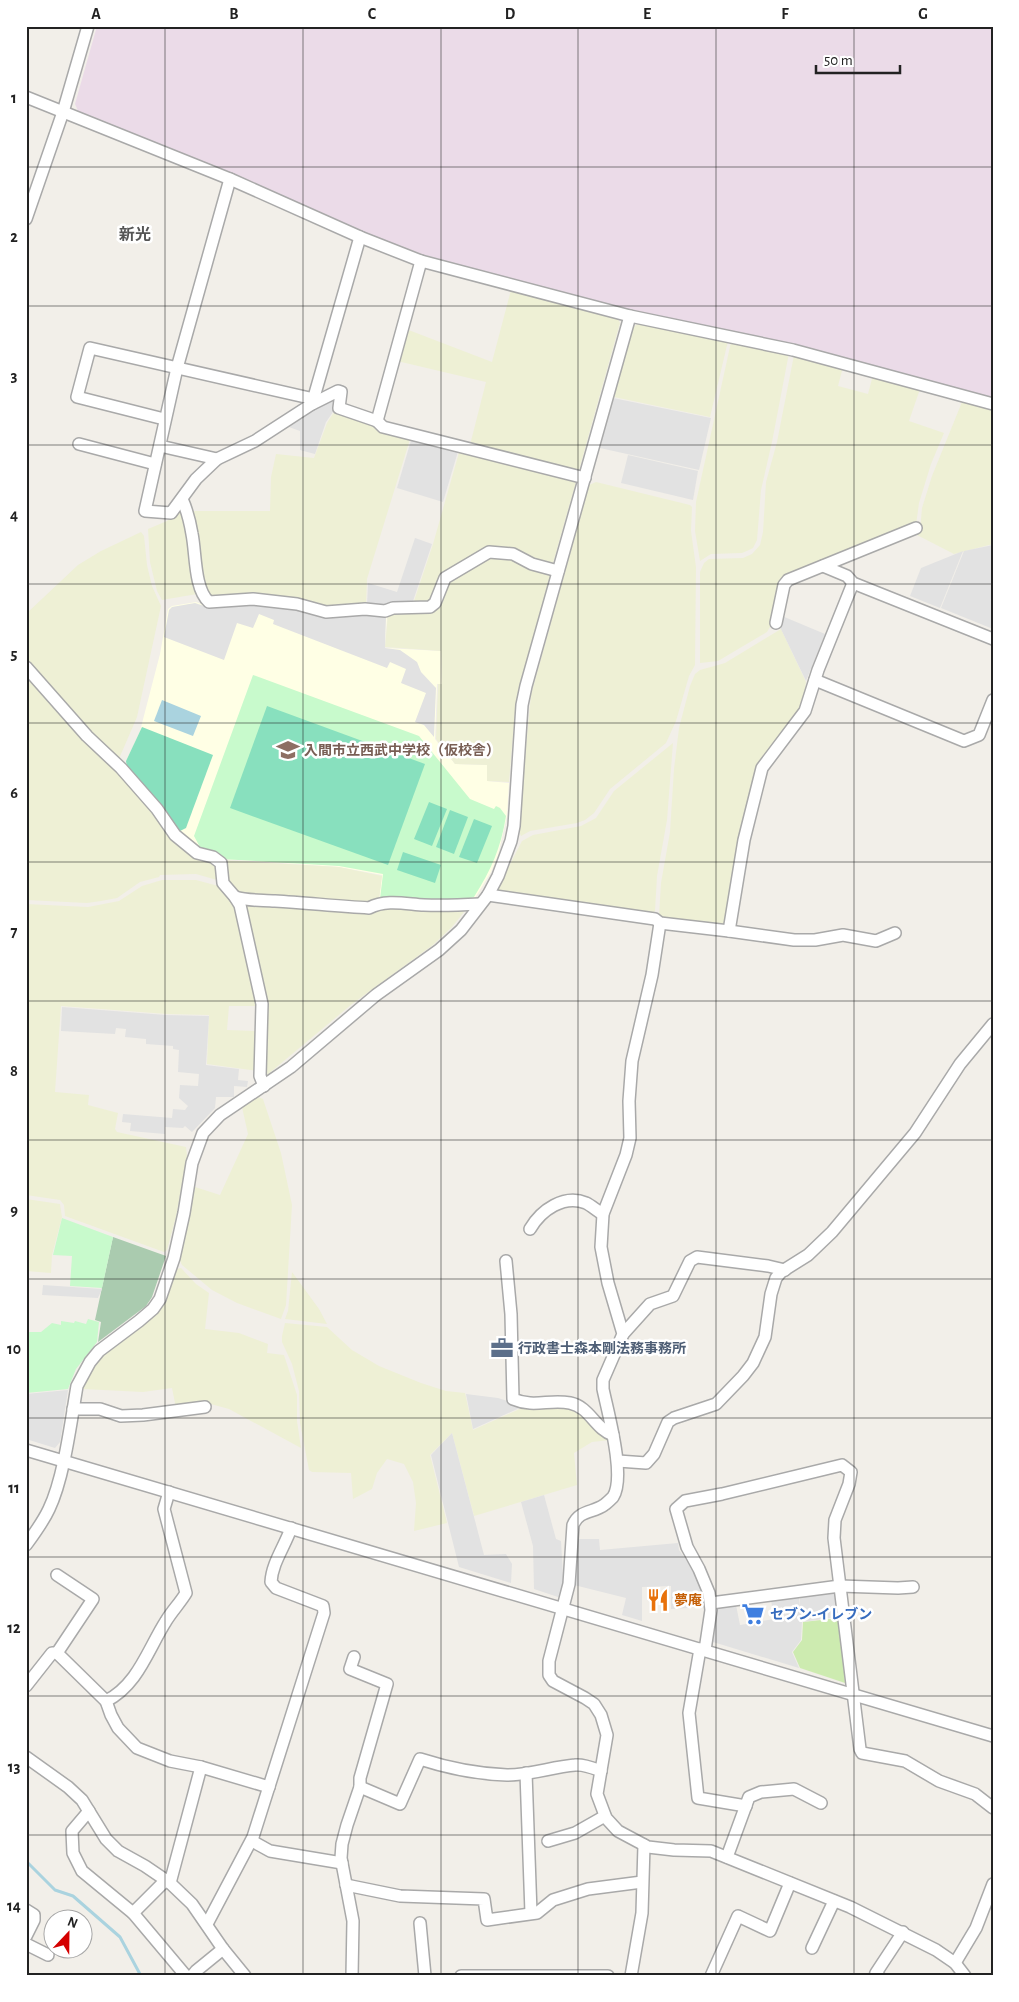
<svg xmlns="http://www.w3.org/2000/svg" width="1019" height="2002" font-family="'Alegreya Sans','Noto Sans JP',sans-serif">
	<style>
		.industrial { fill: #ebdbe8 }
		.education { fill: #ffffe5 }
		.farmland { fill: #eef0d5 }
		.grass { fill: #cdebb0 }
		.cemetery { fill: #aacbaf }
		.park { fill: #c8facc }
		.pitch { fill: #88e0be }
		.parking { fill: #e2e2e2 }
		.water { fill: #aad3df }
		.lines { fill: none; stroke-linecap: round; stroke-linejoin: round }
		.stream { stroke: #aad3df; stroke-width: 3 }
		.minor-casing { stroke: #a9a9a9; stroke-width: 14 }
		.minor { stroke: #fff; stroke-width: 11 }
		.grid { fill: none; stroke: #222; stroke-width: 1; stroke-opacity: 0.55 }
		.labels { text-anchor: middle; stroke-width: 5; stroke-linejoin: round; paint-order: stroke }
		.education-label { font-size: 14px; font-weight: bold; fill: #785e54; stroke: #fff; text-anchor: start }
		.service-label { font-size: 14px; font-weight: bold; fill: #4e5e75; stroke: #fff; text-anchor: start }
		.food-label { font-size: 14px; font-weight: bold; fill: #c56008; stroke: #fff; text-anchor: start }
		.shop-label { font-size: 14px; font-weight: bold; fill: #366cbe; stroke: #fff; text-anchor: start }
		.quarter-label { font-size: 16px; font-weight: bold; fill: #555; stroke: #fff }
		.neatline { fill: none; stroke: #222; stroke-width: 2 }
		.grid-label { font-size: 16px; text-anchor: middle; font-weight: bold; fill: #222 }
	</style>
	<rect width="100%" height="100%" fill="#f2efe9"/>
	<path class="industrial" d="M97,26h896v374l-175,-50 -188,-39 -209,-57 -58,-22 -134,-59 -151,-62 -3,-7z"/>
	<path class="education" d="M196,602l13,5 44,-4 134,13 -2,32 56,3 1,33h-5l-2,55 20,25 32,1v16l22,2 -2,33 -9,39 -7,17 -16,26 -12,3 -84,-2 3,-24 -43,-8 -118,-8 -20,-9 -24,-18 -51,-64v-7l14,-30 20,-77 8,-45 4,-3z"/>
	<g class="farmland">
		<path d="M511,290l107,29 2,4 -41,147 -4,3 -105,-28 16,-63 -89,-21 9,-32 86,33z"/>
		<path d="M638,324l90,17 -18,76 -96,-20 19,-70z"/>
		<path d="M731,342l58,11 -17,89 -11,48 -4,50 -4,8 -4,2 -7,3 -31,1 -11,7 -5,-30 1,-29z"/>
		<path d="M794,355l49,12 -5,19 30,8 5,-19 47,14 -11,32 35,12 -13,31 -12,39 -3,22 -134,53 -9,44 -6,10 -49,29 -18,2v-91l4,-9 5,-4 34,-1 9,-4 8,-9 3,-13 3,-50 11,-40z"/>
		<path d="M962,402l31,9v133l-39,10 -39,-20 5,-3 2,-23 10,-32z"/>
		<path d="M336,409l39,14 -1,4 37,9 -44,143 -1,27 -41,3 -114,-9 -7,-13 -15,-76h81l1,-34 5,-23 38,4 13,-35z"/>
		<path d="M460,449l115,29 1,4 -23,81 -3,1 -62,-15 -46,26 -9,25 -6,4h-14l20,-60z"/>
		<path d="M596,482l94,23 2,2 -1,24 5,36 -1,98 -6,11 -13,45 -10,22 -56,46 -16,24 -9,7 -8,3 -47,8 -9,5 -3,-7 13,-134 58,-210z"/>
		<path d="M182,505l17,83 -2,6 -35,6 -5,-9 -7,-29 -2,-33 19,-8z"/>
		<path d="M141,532l3,4 3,29 5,21 9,20 -24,111 -19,44 -92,-97v-50l52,-49 23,-14z"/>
		<path d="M489,556l23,1 36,14 2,5 -30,108 -4,17 -7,81 -22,-1v-16l-32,-1 -19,-25 2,-55h4l-1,-33 -56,-4 3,-33 48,-4 11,-30z"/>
		<path d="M781,629l25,53 -4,28 -44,56 -31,157 -5,3 -59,-7 -4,-3 2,-33 9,-51 4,-63 5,-41 11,-42 5,-12 5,-4 25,-7z"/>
		<path d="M26,670l131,143 24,34 10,7 20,6 6,5v15l-21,-6 -36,1 -1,2 -19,5 -23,16 -16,3 -14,2 -61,-3z"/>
		<path d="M673,743l-6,77 -10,56 -2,35 -3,3 -152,-21 -3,-4 25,-48 11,-6 48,-9 15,-8 18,-27z"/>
		<path d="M222,860l117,7 43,9 -3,24 -11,4 -123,-8 -9,-4 -11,-14z"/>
		<path d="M162,880h34l26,7 15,20 22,99h-30l-2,24 32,1 -1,40 -51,-7 2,-49 -42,-1 -106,-8 -6,86 34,3 -1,10 30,8 -3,16 2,3 69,15 1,9 -11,61 -9,33 -3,2 -99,-36 -1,-11 -4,-5 -34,-5v-291l62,3 31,-6 23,-15z"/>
		<path d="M242,903l220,5 2,4 -12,15 -19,18 -81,59 -85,71 -4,-2 2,-66z"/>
		<path d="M258,1097l5,2 18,54 11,52 -6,100 -5,14 -44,-16 -25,-13 -30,-25 -3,-6 10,-39 6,-33 25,8 28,-61 -6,-27z"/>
		<path d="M26,1199l34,5 2,13 -10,38 -1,18 -25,-2z"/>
		<path d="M181,1268l15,16 13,9 -4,36 34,4 29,11 -1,9 17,2 13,40v26l4,27 -72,-39 -22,-6 -31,5 -4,-20 -29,4 -60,-3 6,-15 17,-22 52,-39 7,-11 11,-33z"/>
		<path d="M292,1272l27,37 8,15 -42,-5 3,-8z"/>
		<path d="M285,1323l42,4 25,23 27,16 42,17 25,8 19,2 8,37 51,-23 47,-1 39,34 -18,2 -18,11 3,32 -103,31 -22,-83 -22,22 17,68 -33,8 2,-28 -3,-21 -9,-18 -17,-5 -10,14 -5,16 -19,10 -2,-26 -39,-1 -3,-2 -9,-47 -1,-32 -7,-27 -10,-22v-6z"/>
	</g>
	<path class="grass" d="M839,1618l6,65 -45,-15 -7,-16 9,-12 1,-18z"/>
	<path class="cemetery" d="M113,1237l53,19 -14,41 -6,9 -48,36 3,-20 -6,-2z"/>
	<g class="park">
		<path d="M253,675l166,61 51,63 24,10 2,-3 4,2 6,8c-5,32 -15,54 -32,81l-12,3 -82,-1 3,-25 -44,-8 -118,-7 -20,-10 -7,-13z"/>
		<path d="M62,1218l51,19 -11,51 -32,-2 2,-30 -19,-1z"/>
		<path d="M88,1319l11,3 -2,20 -21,27 -8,20 -42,4v-61h15l11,-9 9,2v-4l13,2 1,-2 11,3z"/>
	</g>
	<g class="pitch">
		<path d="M267,706l158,58 -37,101 -158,-57z"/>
		<path d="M142,727l71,28 -27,73 -8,4 -51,-64 -1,-7z"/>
		<path d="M429,802l18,7 -15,37 -18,-7z"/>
		<path d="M450,810l18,7 -14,37 -18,-7z"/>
		<path d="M474,819l18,7 -15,37 -18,-6z"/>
		<path d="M403,852l38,13 -6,18 -38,-13z"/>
	</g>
	<g class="parking">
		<path d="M337,395l-2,14 -9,13 -11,32 -15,-4v-19l-14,-5z"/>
		<path d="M613,398l98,20 -12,52 -99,-22z"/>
		<path d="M412,437l47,11 -16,54 -46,-14z"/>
		<path d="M628,455l70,16 -5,29 -72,-17z"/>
		<path d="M415,538l17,6 -20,60 -28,4 -17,-3 1,-22 29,9z"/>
		<path d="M993,545v50l-3,6 3,-4v32l-52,-21 23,-57z"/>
		<path d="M963,551l-23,57 -30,-12 11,-28z"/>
		<path d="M195,603l15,5 43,-4 133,13 -1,31 15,2 17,12 4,10 15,16 -2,49 -10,-12 -9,-3 11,-29 -25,-10 5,-14 -16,-7 -3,6 -114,-44 1,-4 -15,-6 -6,14 -16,-5 -13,37 -60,-23 5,-27 3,-3z"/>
		<path d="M782,616l43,18 -19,47 -27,-56z"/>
		<path d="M62,1007l104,8 43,1 -3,49 33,4 -1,11 10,1 -1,6 -13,-1v11h-18l-1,11 -23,24 -7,-6 -2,2 -18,-1v7l-35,-3 1,-8 -9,-1 1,-8 49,4 1,-9 12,1 3,-4 -9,-8 1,-13 18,1 1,-12 -21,-2 1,-22 -6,-1v-3l-27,-2v-5l-21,-2 1,-8 -10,-1 -1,6 -54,-3z"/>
		<path d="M43,1285l59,4 -4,9 -56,-3z"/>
		<path d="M68,1390l-8,52 -5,6 -29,-9v-45z"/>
		<path d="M466,1394l32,4 26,8 -51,23z"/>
		<path d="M452,1433l32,122 22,-1 6,10 -1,19 -52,-16 -28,-112z"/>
		<path d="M544,1495l12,44 5,2 3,52 -6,4 -24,-8 -1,-43 -12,-44z"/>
		<path d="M575,1539h24l1,11 78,-7 1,7 15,21 9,19 3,17 -35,2v-23l-29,1v34l-20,-6 4,-17 -52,-13z"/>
		<path d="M831,1591l5,3 2,23 -36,5 -1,18 -9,12 7,16 -86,-26 3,-31 3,-3 17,-3 4,20 34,-6 -3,-19 28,-4 1,12v-12z"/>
	</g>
	<path class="water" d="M162,700l39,16 -8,20 -39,-15z"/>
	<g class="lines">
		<path class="stream" d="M26,1861l29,29 18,6 47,41 21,39"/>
		<defs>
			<g id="minor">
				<path d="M26,97l204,82 130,58 61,24 209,55 163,34 200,54"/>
				<path d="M230,179l-53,189 -32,143 26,2 25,-34 21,-20 38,-18 57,-37 26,-13 3,1 -2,16 38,13 6,6 202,51"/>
				<path d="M26,219l37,-107 25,-86"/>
				<path d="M312,404l48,-167"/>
				<path d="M164,419l-87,-22 13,-49 224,51"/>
				<path d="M377,421l44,-160"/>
				<path d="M79,444l76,20"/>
				<path d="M160,446l57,13"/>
				<path d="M182,499c5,11 8,23 10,35 4,19 2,55 17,68l44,-3 44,5 29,8 39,-3 20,2 8,-3 37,-1 5,-4 10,-25 44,-26 24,2 19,10 26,7"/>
				<path d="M823,566l24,10 6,7 140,56"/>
				<path d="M776,623l8,-38 4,-5 128,-52"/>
				<path d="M26,667l61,69 34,32 36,41 18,26 22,18 16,4 8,6 2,20 12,14 5,8 22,99 -2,72 4,10"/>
				<path d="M815,680l149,61 15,-6 14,-35"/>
				<path d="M488,895l167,24 5,4 69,8 65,9h21l28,-5 33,6 19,-8"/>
				<path d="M235,897c13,4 26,3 40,4 31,2 62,5 94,7 17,-9 37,-4 55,-3 19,1 38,0 56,-1"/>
				<path d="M660,923l-8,52 -20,86 -3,40 1,37 -4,17 -23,59 -2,33 7,36 15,51 -20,46v9c5,24 23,88 10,108 -2,2 -6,6 -9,8 -11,8 -25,5 -31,20l-4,59 -20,77v14l4,6 32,17 9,6 7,11 6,20 -10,59 9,24 12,13 30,16 26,3 37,1 139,56 86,43 19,13 10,13"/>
				<path d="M729,931l15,-91 18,-72 43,-57 13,-41 35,-87"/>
				<path d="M530,1229c11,-19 34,-35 56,-26 6,3 11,8 17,11"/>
				<path d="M506,1261l5,53 2,85c21,9 36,0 57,4 20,4 25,26 43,32"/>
				<path d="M623,1334l27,-30 23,-8 17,-35 7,-4 71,9 17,4"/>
				<path d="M73,1409h27l21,7 22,-1 62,-8"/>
				<path d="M26,1450l967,286"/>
				<path d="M618,1461l28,2 8,-9 14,-32 6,-4 42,-14 27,-28 10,-13 12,-26 6,-43 5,-16 5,-6 27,-17 24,-23 83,-99 45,-69 33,-40"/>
				<path d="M26,1545c8,-11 17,-23 23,-36 15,-31 22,-88 28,-123l13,-24 9,-11 40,-30 14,-12 7,-10 14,-41 10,-45 8,-50 11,-30 17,-18 71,-48 85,-72 63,-45 22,-20 27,-35 10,-19 13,-35 3,-15 8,-121 4,-19 104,-370"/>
				<path d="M57,1575l36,24 -36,54"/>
				<path d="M711,1603l129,-17 58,2 15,-1"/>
				<path d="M700,1649l-11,64 9,85 48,8"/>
				<path d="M705,1650l6,-40 -2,-17 -10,-24 -12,-22 -11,-38 9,-8 37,-7 120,-29 9,7 -2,12 -14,36 -1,18 26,211 2,4 43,8 34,20 36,13 18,14"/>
				<path d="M26,1686l26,-33h5l49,48 5,14 7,13 19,20 33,13 31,6 68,20"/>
				<path d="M106,1701c32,-16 42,-52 60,-80 6,-10 14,-18 20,-28l-22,-84 5,-17"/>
				<path d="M26,1757l42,30 14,13 24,39 12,12 27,15 25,17 22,21 31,45 22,27"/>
				<path d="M526,1773l5,140"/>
				<path d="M360,1787l40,17 20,-45c28,9 57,15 87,16 23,0 45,-8 68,-10 9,-1 18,3 26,6"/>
				<path d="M89,1811l-17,20 1,22 9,18 51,42 53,63"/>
				<path d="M252,1841l18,10 72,12"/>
				<path d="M548,1841l27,-8 30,-17"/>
				<path d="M727,1857l22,-60 12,-5 33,-3 27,14"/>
				<path d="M170,1883l31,-116"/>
				<path d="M346,1885l54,11 84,3 3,21 50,-7 16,-13 35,-11 54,-7"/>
				<path d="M26,1910l8,5v5l-8,16"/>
				<path d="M133,1913l33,-33"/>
				<path d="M420,1923l5,53"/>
				<path d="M207,1924l46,-87 71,-224 -1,-7 -47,-18 -5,-6c1,-19 14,-36 20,-54"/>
				<path d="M26,1944l22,11"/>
				<path d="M812,1948l22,-47"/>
				<path d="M955,1963l21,-35 17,-44"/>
				<path d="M192,1976l4,-5 27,-22"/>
				<path d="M352,1976l1,-55 -12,-63 1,-14 5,-19 13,-38v-9l27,-94 -37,-15 4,-12"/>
				<path d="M461,1976h147"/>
				<path d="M631,1976l11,-63 2,-68"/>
				<path d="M711,1976l27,-60 32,15 20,-48"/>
				<path d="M879,1976l-3,-3 27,-41"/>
			</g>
		</defs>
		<use href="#minor" class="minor-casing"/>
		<use href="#minor" class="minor"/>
	</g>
	<path class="grid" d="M165,26v1950M303,26v1950M441,26v1950M578,26v1950M716,26v1950M854,26v1950M26,167h967M26,306h967M26,445h967M26,584h967M26,723h967M26,862h967M26,1001h967M26,1140h967M26,1279h967M26,1418h967M26,1557h967M26,1696h967M26,1835h967"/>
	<defs>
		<symbol id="school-bare" viewBox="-9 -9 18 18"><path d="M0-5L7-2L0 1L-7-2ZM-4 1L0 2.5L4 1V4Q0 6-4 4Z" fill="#8d6e63" stroke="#fff" stroke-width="2.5" paint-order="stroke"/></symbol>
		<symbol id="office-bare" viewBox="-9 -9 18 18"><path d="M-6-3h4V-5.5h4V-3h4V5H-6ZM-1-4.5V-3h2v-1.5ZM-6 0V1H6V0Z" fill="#5c6f8a" stroke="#fff" stroke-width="2.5" paint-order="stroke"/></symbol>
		<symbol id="restaurant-bare" viewBox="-9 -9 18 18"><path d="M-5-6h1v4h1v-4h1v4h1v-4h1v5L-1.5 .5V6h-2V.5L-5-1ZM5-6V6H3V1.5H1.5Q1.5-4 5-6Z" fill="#e8710a" stroke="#fff" stroke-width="2.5" paint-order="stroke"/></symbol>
		<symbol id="supermarket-bare" viewBox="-9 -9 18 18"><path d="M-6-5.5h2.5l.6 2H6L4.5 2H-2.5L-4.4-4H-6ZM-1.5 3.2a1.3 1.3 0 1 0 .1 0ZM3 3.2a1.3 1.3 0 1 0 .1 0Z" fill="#3f7fe0" stroke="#fff" stroke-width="2.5" paint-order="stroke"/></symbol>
	</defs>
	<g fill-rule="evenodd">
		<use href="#school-bare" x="272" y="734" width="32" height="32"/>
		<use href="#office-bare" x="486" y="1332" width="32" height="32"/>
		<use href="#restaurant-bare" x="642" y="1584" width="32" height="32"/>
		<use href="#supermarket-bare" x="737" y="1598" width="32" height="32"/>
	</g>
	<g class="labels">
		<g class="education-label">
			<text x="304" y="755">入間市立西武中学校（仮校舎）</text>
		</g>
		<g class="service-label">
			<text x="518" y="1353">行政書士森本剛法務事務所</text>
		</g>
		<g class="food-label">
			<text x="674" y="1605">夢庵</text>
		</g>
		<g class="shop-label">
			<text x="770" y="1619">セブン-イレブン</text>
		</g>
		<g class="quarter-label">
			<text x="135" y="240">新光</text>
		</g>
	</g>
	<rect width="1019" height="2002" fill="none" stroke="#ffffff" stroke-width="55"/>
	<g transform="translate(68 1934) rotate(22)"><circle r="24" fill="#ffffff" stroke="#a7a7a7"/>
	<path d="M0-4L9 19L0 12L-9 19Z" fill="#d40000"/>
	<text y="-8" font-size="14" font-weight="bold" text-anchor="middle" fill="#222222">N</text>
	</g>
	<path d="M816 65v8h84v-8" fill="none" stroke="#222222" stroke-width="2.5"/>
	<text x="824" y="65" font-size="15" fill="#222222" stroke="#ffffff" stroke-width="4" paint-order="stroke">50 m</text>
	<rect x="28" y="28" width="964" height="1946" class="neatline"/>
	<g class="grid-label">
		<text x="96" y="19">A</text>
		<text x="234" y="19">B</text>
		<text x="372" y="19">C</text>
		<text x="510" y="19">D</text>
		<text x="647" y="19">E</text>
		<text x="785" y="19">F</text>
		<text x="923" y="19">G</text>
		<text x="14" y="103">1</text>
		<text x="14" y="242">2</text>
		<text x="14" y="381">3</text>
		<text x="14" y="520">4</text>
		<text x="14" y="659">5</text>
		<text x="14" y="798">6</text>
		<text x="14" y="937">7</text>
		<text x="14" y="1076">8</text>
		<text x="14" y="1215">9</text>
		<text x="14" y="1354">10</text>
		<text x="14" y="1493">11</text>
		<text x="14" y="1633">12</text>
		<text x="14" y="1772">13</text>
		<text x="14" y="1911">14</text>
	</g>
</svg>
